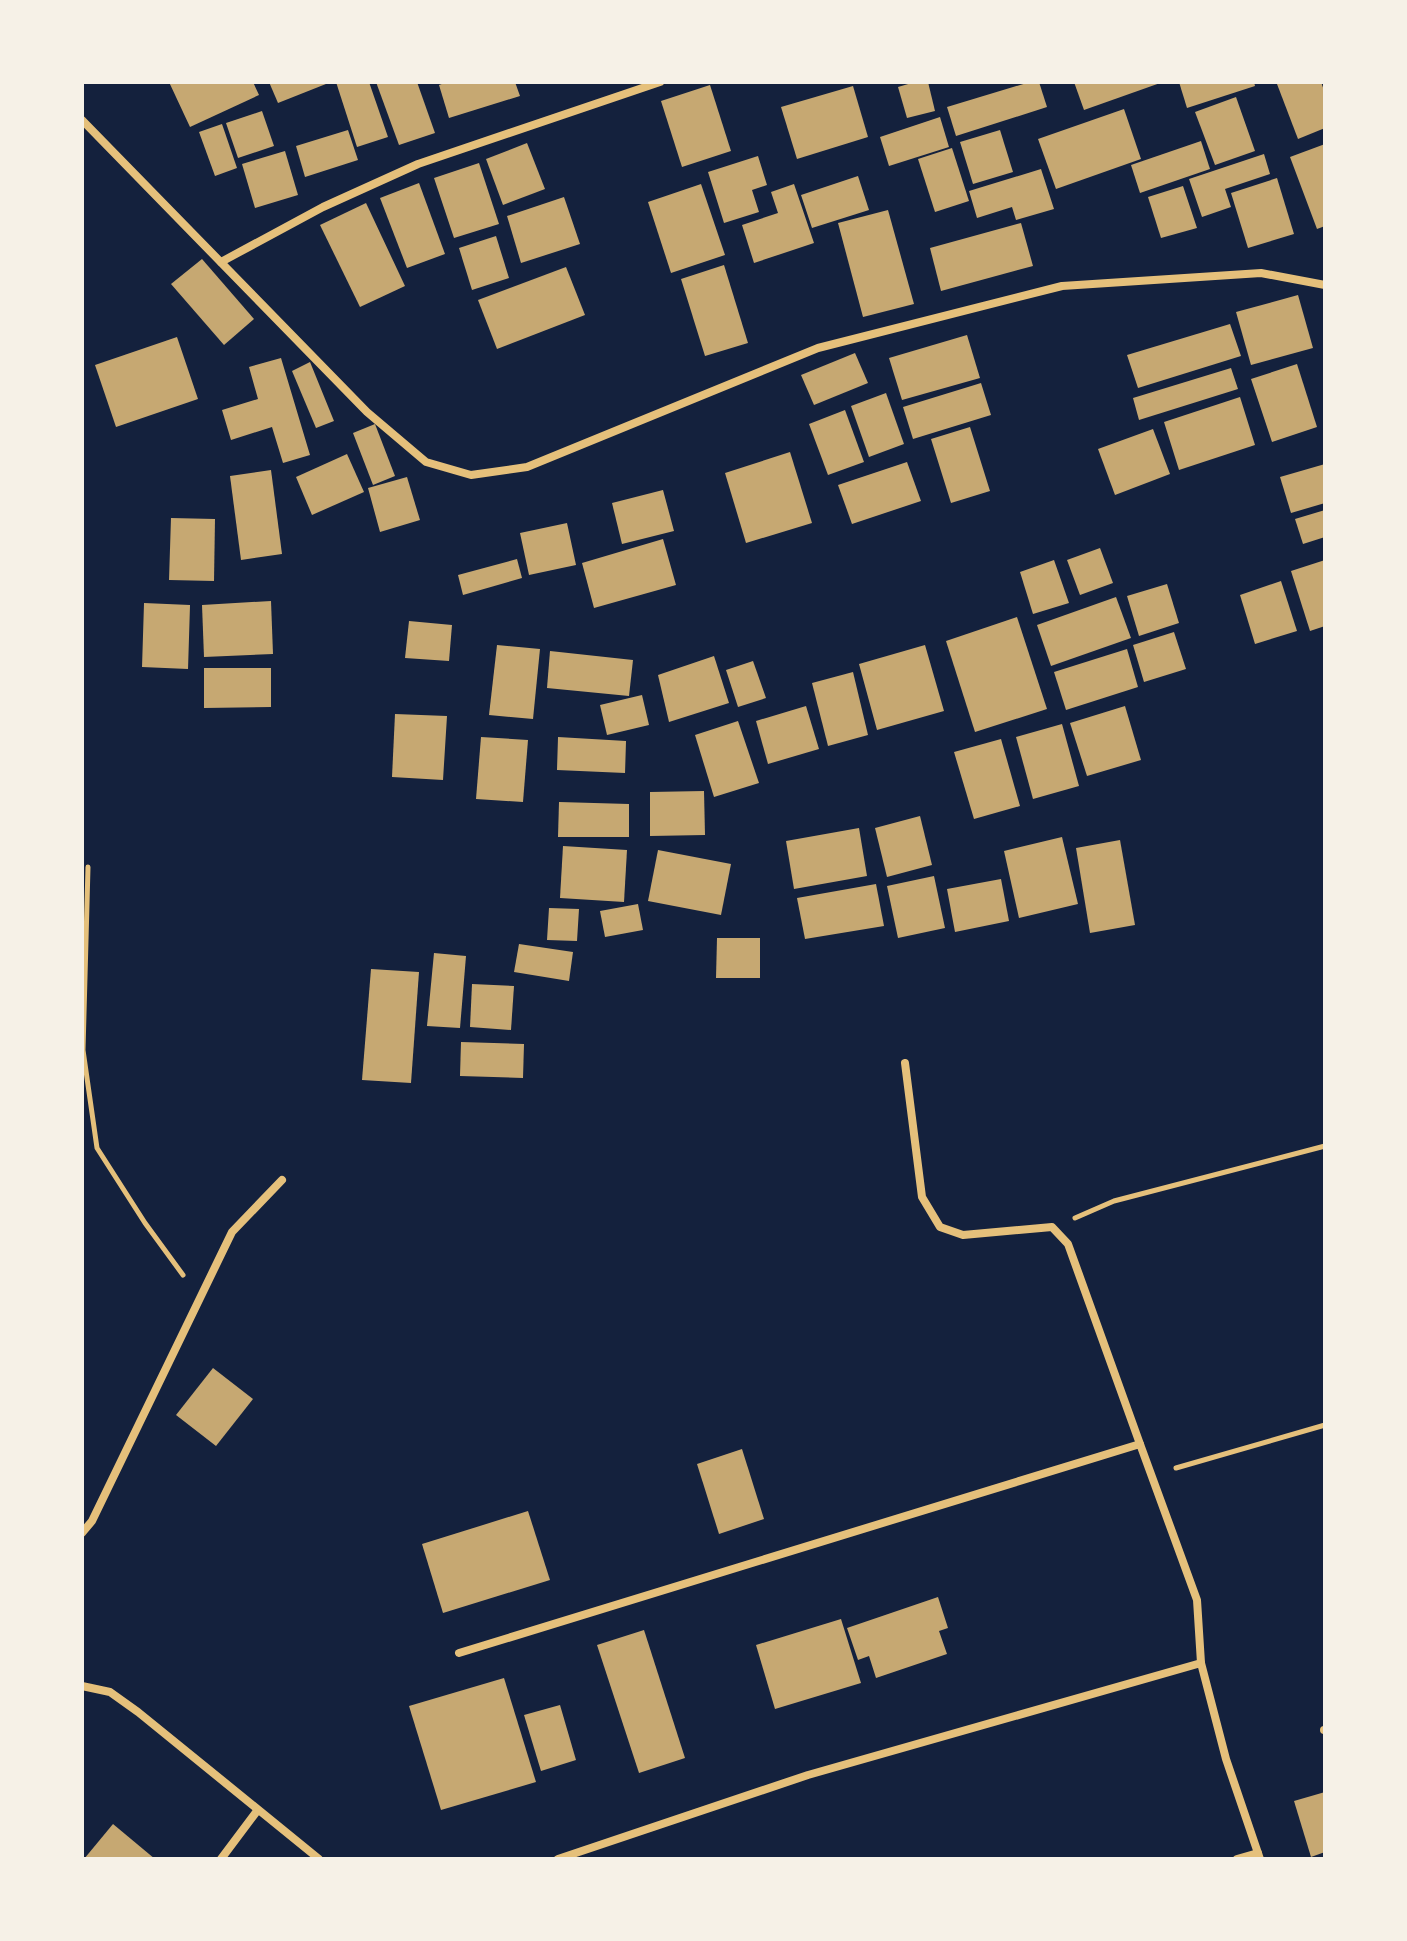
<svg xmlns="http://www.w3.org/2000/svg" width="1407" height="1941" font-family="'Space Grotesk',sans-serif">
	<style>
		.building { fill: #c6a872 }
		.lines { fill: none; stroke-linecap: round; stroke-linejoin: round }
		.path { stroke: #e5c07b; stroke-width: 5 }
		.minor { stroke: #e5c07b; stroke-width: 8 }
	</style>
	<rect width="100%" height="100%" fill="#14213d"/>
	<g class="building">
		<path d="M169,82h84l6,13 -69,32z"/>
		<path d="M269,82h62l-53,21z"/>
		<path d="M336,82h33l19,55 -31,10z"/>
		<path d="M376,82h41l18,51 -36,12z"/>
		<path d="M447,82h68l5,14 -71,22 -10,-33z"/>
		<path d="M915,82h13l7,29 -28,7 -9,-31z"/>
		<path d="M1030,82h9l8,25 -91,29 -9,-29z"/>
		<path d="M1074,82h89l-79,28z"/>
		<path d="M1179,82h75l1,4 -68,22z"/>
		<path d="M1281,82h40l4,11v35l-27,11 -21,-55z"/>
		<path d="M710,85l21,66 -49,16 -21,-66z"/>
		<path d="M853,86l15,51 -71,22 -16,-52z"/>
		<path d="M1236,97l19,54 -40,14 -20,-53z"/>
		<path d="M1124,109l17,50 -85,30 -18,-50z"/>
		<path d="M262,111l12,35 -36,12 -12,-35z"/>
		<path d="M940,117l9,30 -60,19 -9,-29z"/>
		<path d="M222,124l15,44 -22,8 -16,-44z"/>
		<path d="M348,130l10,30 -53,17 -9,-31z"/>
		<path d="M1000,130l13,42 -40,12 -13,-42z"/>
		<path d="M1201,141l9,28 -70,24 -9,-28z"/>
		<path d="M527,143l18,46 -42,16 -17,-46z"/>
		<path d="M1325,144v82l-8,3 -27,-72z"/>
		<path d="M952,148l17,53 -34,11 -17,-53z"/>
		<path d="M285,151l13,44 -43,13 -13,-44z"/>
		<path d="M1264,154l6,20 -45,15 6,18 -29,10 -13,-38z"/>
		<path d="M758,156l9,29 -15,5 7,22 -35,11 -16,-51z"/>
		<path d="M479,163l20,61 -45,14 -20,-60z"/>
		<path d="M1041,169l13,40 -38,11 -4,-13 -35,11 -8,-27z"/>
		<path d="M858,176l11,34 -57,18 -11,-33z"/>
		<path d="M1277,178l17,56 -46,14 -17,-55z"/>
		<path d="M419,183l26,71 -38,14 -27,-70z"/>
		<path d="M701,184l24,71 -54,18 -23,-71z"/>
		<path d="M794,184l20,59 -60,20 -12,-38 36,-12 -7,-21z"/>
		<path d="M1183,186l14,42 -36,10 -13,-41z"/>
		<path d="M564,197l16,47 -59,19 -14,-47z"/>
		<path d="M366,203l39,83 -45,21 -40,-82z"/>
		<path d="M888,210l26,94 -51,13 -25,-94z"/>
		<path d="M1021,223l12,43 -92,25 -11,-43z"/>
		<path d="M496,236l13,42 -37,12 -13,-42z"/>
		<path d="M202,259l52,60 -30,26 -53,-61z"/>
		<path d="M724,265l24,78 -43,13 -24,-77z"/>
		<path d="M566,267l19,48 -88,34 -19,-49z"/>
		<path d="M1298,295l15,53 -62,17 -15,-53z"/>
		<path d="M1230,324l11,32 -103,32 -11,-33z"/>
		<path d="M967,335l13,43 -78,22 -13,-42z"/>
		<path d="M177,337l21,62 -82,28 -21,-62z"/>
		<path d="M855,353l13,30 -54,22 -13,-30z"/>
		<path d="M281,358l29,97 -27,8 -11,-36 -41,13 -9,-30 36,-11 -9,-32z"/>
		<path d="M310,362l24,59 -18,7 -24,-57z"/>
		<path d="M1297,364l20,63 -45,15 -21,-63z"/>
		<path d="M1231,368l7,21 -99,31 -6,-22z"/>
		<path d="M981,383l10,32 -78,24 -10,-32z"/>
		<path d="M886,393l18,51 -35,13 -18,-51z"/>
		<path d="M1240,397l15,48 -76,25 -15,-48z"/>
		<path d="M845,410l19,52 -36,13 -19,-51z"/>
		<path d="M375,424l20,52 -22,9 -20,-52z"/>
		<path d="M970,427l20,64 -39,12 -20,-64z"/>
		<path d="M1153,429l17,45 -55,21 -17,-46z"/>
		<path d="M790,452l22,71 -66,20 -21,-70z"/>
		<path d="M347,454l17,38 -52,23 -16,-38z"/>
		<path d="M907,462l14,39 -69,23 -14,-39z"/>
		<path d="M1325,464v39l-34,10 -11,-36z"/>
		<path d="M271,470l11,84 -41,6 -11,-84z"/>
		<path d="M407,477l13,43 -40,12 -12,-44z"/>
		<path d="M663,490l11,41 -52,13 -10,-41z"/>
		<path d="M1325,510v27l-22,7 -8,-25z"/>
		<path d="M171,518l44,1 -1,62 -45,-1z"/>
		<path d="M567,523l9,42 -47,10 -9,-42z"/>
		<path d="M663,539l13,46 -82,23 -12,-45z"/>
		<path d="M1100,548l13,35 -33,12 -13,-35z"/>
		<path d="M517,559l5,19 -59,17 -5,-20z"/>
		<path d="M1054,560l15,43 -36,11 -13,-42z"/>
		<path d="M1325,560v66l-15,5 -19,-60z"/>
		<path d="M1281,581l16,50 -42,13 -15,-49z"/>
		<path d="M1167,584l12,39 -40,13 -12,-40z"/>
		<path d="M1116,597l15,41 -80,28 -14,-41z"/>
		<path d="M271,601l2,53 -69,3 -2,-52z"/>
		<path d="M144,603l46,2 -2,64 -46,-2z"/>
		<path d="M1017,617l30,92 -72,23 -29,-91z"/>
		<path d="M409,621l43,4 -3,36 -44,-3z"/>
		<path d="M1174,632l12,37 -42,13 -11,-37z"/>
		<path d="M497,645l43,4 -7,70 -44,-4z"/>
		<path d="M925,645l19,66 -67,19 -18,-66z"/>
		<path d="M1127,649l11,38 -72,23 -12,-38z"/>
		<path d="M550,651l83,9 -4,36 -82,-8z"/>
		<path d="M714,656l15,47 -60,19 -11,-47z"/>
		<path d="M753,661l13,37 -28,9 -12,-37z"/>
		<path d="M204,668h67v39l-67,1z"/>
		<path d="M853,672l15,63 -40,11 -16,-63z"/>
		<path d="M642,695l7,30 -42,10 -7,-30z"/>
		<path d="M806,706l13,43 -51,15 -12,-43z"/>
		<path d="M1125,706l16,54 -54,16 -17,-53z"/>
		<path d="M395,714l52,2 -4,64 -51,-3z"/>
		<path d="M738,721l21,62 -45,14 -19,-62z"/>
		<path d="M1062,724l17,62 -46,13 -17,-62z"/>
		<path d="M481,737l47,3 -5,62 -47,-3z"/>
		<path d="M558,737l68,4 -1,32 -68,-3z"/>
		<path d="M1001,739l19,67 -46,13 -20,-67z"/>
		<path d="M704,791l1,44 -55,1v-44z"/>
		<path d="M559,802l70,2v33h-71z"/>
		<path d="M920,816l12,49 -45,12 -12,-49z"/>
		<path d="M859,828l8,48 -73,13 -8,-48z"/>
		<path d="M1062,837l16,67 -59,14 -15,-67z"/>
		<path d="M1120,840l15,85 -45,8 -14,-85z"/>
		<path d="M563,846l64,4 -3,52 -64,-4z"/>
		<path d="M658,850l73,14 -10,51 -73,-14z"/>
		<path d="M934,876l11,52 -47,10 -11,-52z"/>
		<path d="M1001,879l8,42 -54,11 -8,-43z"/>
		<path d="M876,884l8,42 -79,13 -8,-41z"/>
		<path d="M638,904l5,26 -38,7 -5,-26z"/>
		<path d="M549,908l30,1 -2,32 -30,-1z"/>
		<path d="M717,938h43v40h-44z"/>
		<path d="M519,944l54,8 -4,29 -55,-9z"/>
		<path d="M434,953l32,3 -6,72 -33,-2z"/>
		<path d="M371,969l48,3 -8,111 -49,-3z"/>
		<path d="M472,984l42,2 -3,44 -41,-3z"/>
		<path d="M461,1042l63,2 -1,34 -63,-2z"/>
		<path d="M213,1368l40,31 -37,47 -40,-31z"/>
		<path d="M742,1449l22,70 -45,15 -22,-70z"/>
		<path d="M528,1511l22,69 -107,33 -21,-69z"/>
		<path d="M938,1597l10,31 -9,3 8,23 -71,24 -7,-22 -11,4 -11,-32z"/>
		<path d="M841,1619l20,64 -86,26 -19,-64z"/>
		<path d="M644,1630l41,128 -46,15 -42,-128z"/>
		<path d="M504,1678l32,104 -95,28 -32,-104z"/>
		<path d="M560,1705l16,55 -35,11 -17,-56z"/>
		<path d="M1325,1792v60l-14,5 -17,-56z"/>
		<path d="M113,1824l42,35h-71z"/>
	</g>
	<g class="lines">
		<g class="path">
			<path d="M88,867l-5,183 14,98 48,75 38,52"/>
			<path d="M1075,1218l39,-17 211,-55"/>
			<path d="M1176,1468l149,-43"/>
		</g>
		<g class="minor">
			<path d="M82,120l285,292 59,50 45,13 56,-8 291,-119 244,-62 199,-13 64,12"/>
			<path d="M221,262l102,-55 95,-43 242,-82"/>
			<path d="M905,1063l17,134 18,30 23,8 89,-8 16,17 72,200"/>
			<path d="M82,1533l10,-12 140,-289 50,-52"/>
			<path d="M459,1653l681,-209 57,156 4,63"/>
			<path d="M82,1686l28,6 28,20 181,147"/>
			<path d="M1324,1730h1"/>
			<path d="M221,1859l36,-48"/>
			<path d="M558,1859l250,-84 393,-112 25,96 34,100"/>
			<path d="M1237,1859l21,-6"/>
		</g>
	</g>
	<rect width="1407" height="1941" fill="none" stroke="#f6f1e7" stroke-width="168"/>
</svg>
